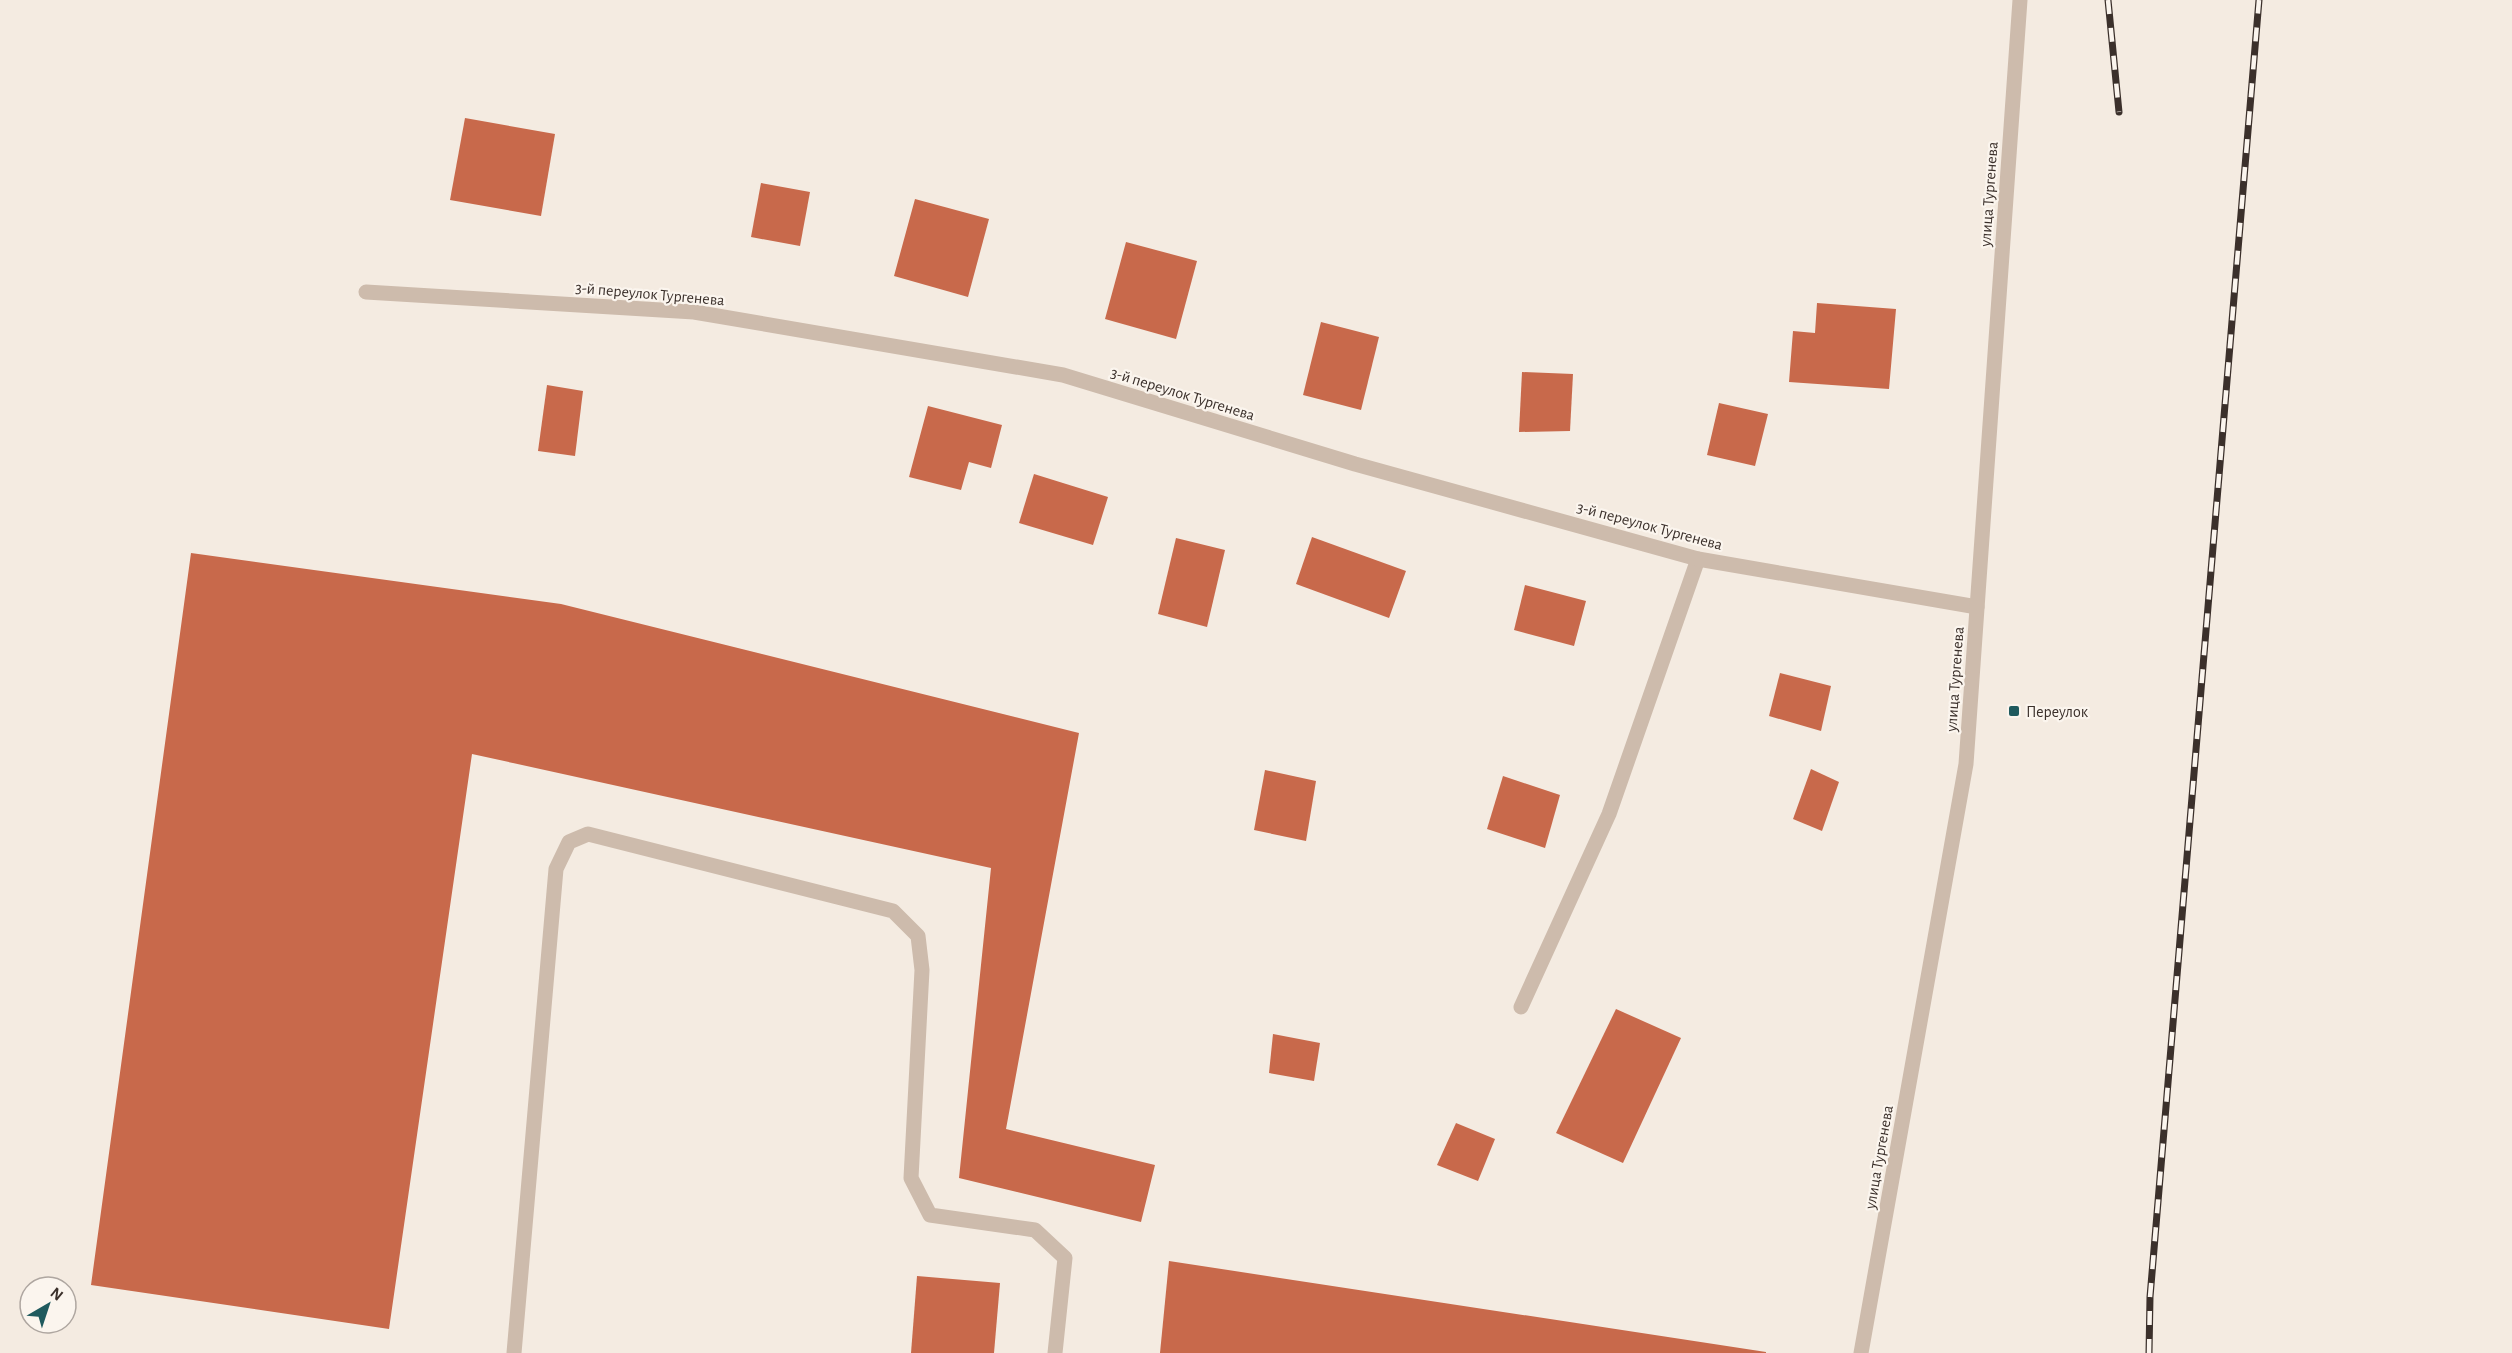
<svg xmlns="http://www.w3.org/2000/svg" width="2512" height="1353" font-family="'Alegreya Sans',sans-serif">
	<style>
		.building { fill: #c8694b }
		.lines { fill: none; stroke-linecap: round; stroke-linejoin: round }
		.service { stroke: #cdbbac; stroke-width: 15 }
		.minor { stroke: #cdbbac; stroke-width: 15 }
		.tertiary { stroke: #cdbbac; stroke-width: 15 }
		.rail-casing { stroke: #3b302b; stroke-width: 7 }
		.rail { stroke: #fbf5ee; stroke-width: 4.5; stroke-dasharray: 14; stroke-linecap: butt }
		.poi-dot { fill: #1f5a5e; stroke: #fbf5ee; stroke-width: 2 }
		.labels { text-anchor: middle; stroke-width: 4.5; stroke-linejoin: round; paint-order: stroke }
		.street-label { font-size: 16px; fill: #3b302b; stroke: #fbf5ee }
		.poi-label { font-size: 16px; fill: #3b302b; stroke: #fbf5ee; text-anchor: start }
	</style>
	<rect width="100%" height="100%" fill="#f4ebe1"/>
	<g class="building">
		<path d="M465,118l90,16 -14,82 -91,-16z"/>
		<path d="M761,183l49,9 -10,54 -49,-9z"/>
		<path d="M915,199l74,20 -21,78 -74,-21z"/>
		<path d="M1126,242l71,19 -21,78 -71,-20z"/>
		<path d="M1817,303l79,6 -7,80 -100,-7 4,-51 22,2z"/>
		<path d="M1321,322l58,15 -18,73 -58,-15z"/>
		<path d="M1522,372l51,2 -3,57 -51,1z"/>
		<path d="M547,385l36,6 -8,65 -37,-5z"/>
		<path d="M1719,403l49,11 -13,52 -48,-11z"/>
		<path d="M928,406l74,19 -11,43 -22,-6 -8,28 -52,-13z"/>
		<path d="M1034,474l74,23 -15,48 -74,-22z"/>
		<path d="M1312,537l94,34 -17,47 -93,-34z"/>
		<path d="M1176,538l49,12 -18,77 -49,-13z"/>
		<path d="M191,553l370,51 518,129 -73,396 149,36 -14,57 -182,-44 32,-310 -519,-114 -83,575 -298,-44z"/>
		<path d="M1525,585l61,16 -12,45 -60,-16z"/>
		<path d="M1780,673l51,13 -10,45 -52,-15z"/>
		<path d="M1811,769l28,13 -17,49 -29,-12z"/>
		<path d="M1265,770l51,11 -10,60 -52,-11z"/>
		<path d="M1503,776l57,19 -15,53 -58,-19z"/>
		<path d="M1616,1009l65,29 -58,125 -67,-30z"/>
		<path d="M1273,1034l47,9 -6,38 -45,-8z"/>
		<path d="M1456,1123l39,16 -17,42 -41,-16z"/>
		<path d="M1169,1261l597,91v1h-606z"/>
		<path d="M917,1276l83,7 -6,70h-83z"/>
	</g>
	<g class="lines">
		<g class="service">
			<path d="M1521,1007l88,-193 89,-255"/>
			<path d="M514,1353l42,-484 13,-27 19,-8 305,77 25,25 4,34 -11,208 19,37 105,15 30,28 -10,95"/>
		</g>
		<path class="minor" d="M366,292l328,20 369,63 292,89 343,95 279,48"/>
		<path class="tertiary" d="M1861,1353l105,-589 54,-764"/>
		<defs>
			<g id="rail">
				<path d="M2108,0l11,112"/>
				<path d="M2149,1353l1,-56 109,-1297"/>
			</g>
		</defs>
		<use href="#rail" class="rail-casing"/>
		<use href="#rail" class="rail"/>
	</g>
	<rect class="poi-dot" x="2008" y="705" width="12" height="12" rx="3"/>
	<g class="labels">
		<g class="street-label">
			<text transform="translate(1988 194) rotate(-86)" y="6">улица Тургенева</text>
			<text transform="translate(650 293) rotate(5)" y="6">3-й переулок Тургенева</text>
			<text transform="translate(1183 393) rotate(17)" y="6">3-й переулок Тургенева</text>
			<text transform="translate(1650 525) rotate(15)" y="6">3-й переулок Тургенева</text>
			<text transform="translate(1954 679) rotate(-86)" y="6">улица Тургенева</text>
			<text transform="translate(1878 1157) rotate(-80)" y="6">улица Тургенева</text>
		</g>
		<g class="poi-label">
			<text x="2026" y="717">Переулок</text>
		</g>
	</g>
	<g transform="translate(48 1305) rotate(39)"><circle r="28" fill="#fbf5ee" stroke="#aea6a0" stroke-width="1.5"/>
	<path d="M0-4.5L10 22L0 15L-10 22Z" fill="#1f5a5e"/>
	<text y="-9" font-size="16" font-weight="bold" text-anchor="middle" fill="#3b302b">N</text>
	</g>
</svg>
